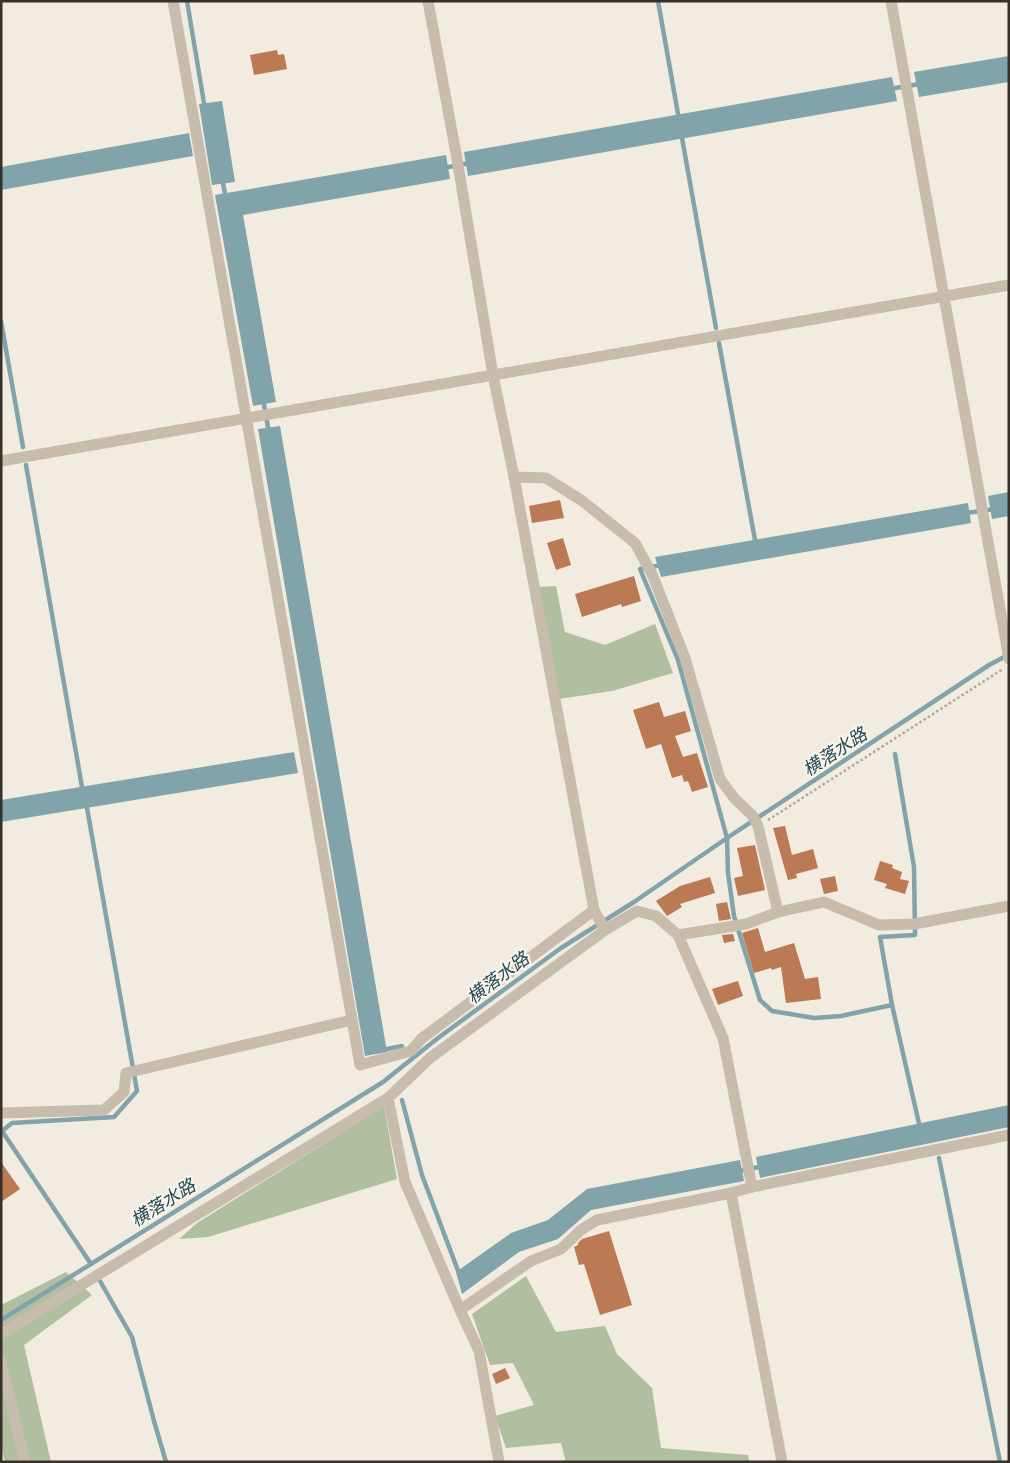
<svg xmlns="http://www.w3.org/2000/svg" width="1010" height="1463" font-family="'Asap Condensed','Noto Sans JP',sans-serif">
	<style>
		.green { fill: #b1bfa1 }
		.water { fill: #81a4ab }
		.lines { fill: none; stroke-linecap: round; stroke-linejoin: round }
		.stream { stroke: #81a4ab; stroke-width: 4.5 }
		.building { fill: #bb7954 }
		.path { stroke: #b4a797; stroke-width: 2.5; stroke-dasharray: 2.5 2.5; stroke-linecap: butt }
		.minor { stroke: #c8bcac; stroke-width: 11 }
		.labels { text-anchor: middle; stroke-width: 4.5; stroke-linejoin: round; paint-order: stroke }
		.water-label { font-size: 18px; font-style: italic; fill: #244b55; stroke: #f9f4ec }
	</style>
	<rect width="100%" height="100%" fill="#f1ebe0"/>
	<g class="green">
		<path d="M556,586l9,46 40,13 50,-21 18,49 -61,18 -53,8 -20,-112z"/>
		<path d="M384,1106l13,73 -189,58 -29,2 18,-16z"/>
		<path d="M66,1272l26,23 -68,50 27,117h-46l-4,-16v-141z"/>
		<path d="M526,1276l30,56 49,-6 12,28 35,34 9,60 87,7 1,7h-183l-5,-19 -55,5 -11,-32 39,-11 -21,-42 -23,2 -18,-51z"/>
	</g>
	<g class="water">
		<path d="M1009,56v26l-90,15 -5,-25z"/>
		<path d="M892,77l5,24 -429,75 -4,-24z"/>
		<path d="M222,101l13,81 -23,3 -13,-81z"/>
		<path d="M189,133l4,23 -192,34v-23z"/>
		<path d="M446,155l4,24 -207,36 33,187 -23,4 -38,-211z"/>
		<path d="M280,426l107,626 -22,4 -107,-627z"/>
		<path d="M1009,492v24l-17,3 -4,-23z"/>
		<path d="M968,503l3,20 -310,54 -6,-20z"/>
		<path d="M294,752l4,21 -297,49v-22z"/>
		<path d="M1009,1105v22l-249,51 -4,-21z"/>
		<path d="M740,1160l4,21 -153,29 -33,29 -39,13 -57,42 -6,-22 55,-39 37,-13 39,-31z"/>
	</g>
	<g class="lines">
		<g class="stream">
			<path d="M187,1l18,108"/>
			<path d="M658,1l20,113"/>
			<path d="M889,89l31,-5"/>
			<path d="M682,138l34,190"/>
			<path d="M443,168l27,-5"/>
			<path d="M222,178l4,21"/>
			<path d="M1,321l22,126"/>
			<path d="M719,343l36,197"/>
			<path d="M263,399l6,34"/>
			<path d="M26,465l56,322"/>
			<path d="M966,513l29,-4"/>
			<path d="M662,565l-22,4 38,91 49,178 1,35 6,43 26,84 12,11 42,7 27,-2 51,-11 28,123"/>
			<path d="M87,808l50,283 -23,26 -102,6 -10,8 89,133"/>
			<path d="M892,1005l-12,-68 35,-2 -1,-68 -19,-113"/>
			<path d="M387,1049l15,-3"/>
			<path d="M402,1100l20,75 38,101"/>
			<path d="M939,1158l61,304"/>
			<path d="M736,1172l27,-6"/>
			<path d="M100,1281l32,56 22,84 12,41"/>
			<path d="M1,1320l382,-238 55,-44 123,-90 73,-46 93,-64 262,-173 19,-10"/>
		</g>
	</g>
	<g class="building">
		<path d="M277,50l1,5 6,-1 3,15 -33,6 -4,-20z"/>
		<path d="M560,500l4,18 -32,5 -3,-17z"/>
		<path d="M563,538l8,27 -15,5 -9,-27z"/>
		<path d="M634,576l7,25 -19,6 -1,-3 -39,13 -7,-23z"/>
		<path d="M659,702l5,15 21,-6 6,20 -16,5 8,21 14,-4 11,34 -16,5 -4,-11 -4,1 -2,-7 -10,3 -11,-34 -15,5 -13,-39z"/>
		<path d="M785,826l7,29 21,-6 5,19 -22,6 1,4 -9,2 -15,-52z"/>
		<path d="M755,845l10,45 -27,6 -4,-18 9,-2 -6,-28z"/>
		<path d="M880,861l13,4 -1,3 10,4 -2,7 9,2 -4,13 -20,-6 2,-4 -13,-4z"/>
		<path d="M835,876l3,15 -14,3 -4,-15z"/>
		<path d="M710,877l5,16 -35,11 2,3 -15,9 -11,-15 24,-15z"/>
		<path d="M727,902l4,17 -12,2 -3,-17z"/>
		<path d="M758,928l7,24 29,-9 11,36 13,-2 3,22 -35,4 -5,-36 -9,3 -1,-2 -17,5 -12,-40z"/>
		<path d="M733,934l2,7 -11,2 -2,-8z"/>
		<path d="M738,981l5,15 -25,9 -6,-16z"/>
		<path d="M1,1162l19,27 -19,13z"/>
		<path d="M609,1231l23,74 -32,10 -16,-51 -5,1 -5,-18 4,-2v-2l4,-4z"/>
		<path d="M505,1368l5,10 -14,6 -4,-10z"/>
	</g>
	<g class="lines">
		<path class="path" d="M768,820l235,-151"/>
		<g class="minor">
			<path d="M173,1l187,1064 51,-14 10,-12 173,-129"/>
			<path d="M428,1l29,158 36,216 21,102 80,433 11,20"/>
			<path d="M891,1l118,658"/>
			<path d="M1,461l1008,-176"/>
			<path d="M514,477l32,1 35,22 54,43 17,31 33,84 35,121 15,20 17,16 6,11 20,86"/>
			<path d="M678,935l68,-11 32,-12 46,-10 55,23 35,-1 95,-18"/>
			<path d="M388,1098l17,84 55,128 19,41 20,111"/>
			<path d="M1,1113l103,-3 20,-18 2,-19 226,-53"/>
			<path d="M460,1310l71,-49 30,-12 20,-19 16,-10 134,-27"/>
			<path d="M1,1334l387,-236 42,-40 175,-128 32,-19 19,5 22,19 45,103 29,149"/>
			<path d="M1,1362l24,100"/>
			<path d="M782,1462l-51,-269 21,-6 257,-52"/>
		</g>
	</g>
	<g class="labels">
		<g class="water-label">
			<text transform="translate(835 752) rotate(-33)" y="6">横落水路</text>
			<text transform="translate(498 978) rotate(-37)" y="6">横落水路</text>
			<text transform="translate(163 1203) rotate(-32)" y="6">横落水路</text>
		</g>
	</g>
	<rect width="1010" height="1463" fill="none" stroke="#37302b" stroke-width="5"/>
</svg>
